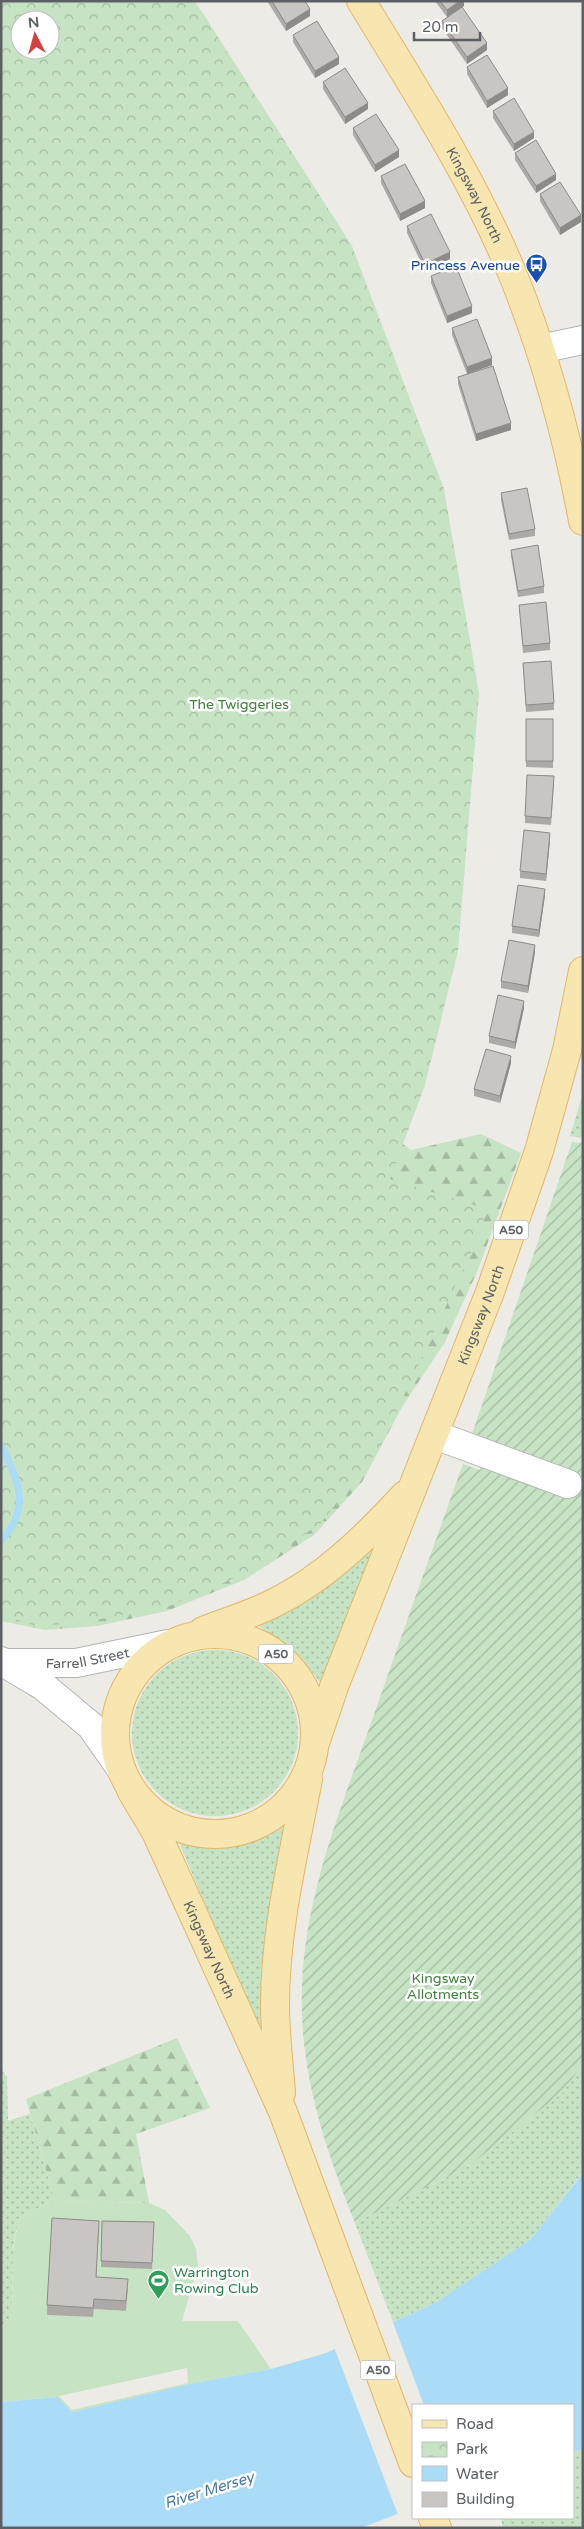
<svg xmlns="http://www.w3.org/2000/svg" width="584" height="2529" font-family="'Varela Round',sans-serif">
	<style>
		.grass { fill: url(#grass-dots) }
		.forest { fill: url(#forest-firs) }
		.park { fill: url(#park-crowns); fill-rule: evenodd }
		.garden { fill: url(#garden-furrows) }
		.pitch { fill: #c6e3c3; fill-rule: evenodd }
		.water { fill: #abdcf7 }
		.pier { fill: #edebe5 }
		.lines { fill: none; stroke-linecap: round; stroke-linejoin: round }
		.stream { stroke: #abdcf7; stroke-width: 7 }
		.minor-casing { stroke: #b2b5b8; stroke-width: 30 }
		.major-casing { stroke: #e4b667; stroke-width: 30 }
		.minor { stroke: #fff; stroke-width: 28 }
		.major { stroke: #f7e6b0; stroke-width: 28 }
		.wall { fill: #ada9a7 }
		.shaded-wall { fill: #8d8a88 }
		.building { fill: #c9c5c2; stroke: #8d8a88 }
		.labels { text-anchor: middle; stroke-width: 5; stroke-linejoin: round; paint-order: stroke }
		.shield { fill: #fff; stroke: #8d9092; stroke-width: 1 }
		.shield-label { font-size: 12px; font-weight: bold; fill: #5c6064 }
		.street-label { font-size: 14px; fill: #5c6064; stroke: #fff }
		.transit-label { font-size: 14px; fill: #164399; stroke: #fff; text-anchor: end }
		.park-label { font-size: 14px; fill: #40823d; stroke: #fff }
		.leisure-label { font-size: 14px; fill: #27864d; stroke: #fff; text-anchor: start }
		.water-label { font-size: 15px; font-style: italic; fill: #477a9f; stroke: #fff }
	</style>
	<defs>
		<pattern id="grass-dots" width="8" height="8" patternUnits="userSpaceOnUse" patternTransform="scale(1.25)"><rect width="8" height="8" fill="#c6e3c3"/><path d="M2 2h.1M6 6h.1" fill="none" stroke="#a4bba2" stroke-width="1.8" stroke-linecap="round"/></pattern>
		<pattern id="forest-firs" width="22" height="20" patternUnits="userSpaceOnUse" patternTransform="scale(1.25)"><rect width="22" height="20" fill="#c6e3c3"/><path d="M5 1l3.5 6h-7zM16 11l3.5 6h-7z" fill="#a4bba2"/></pattern>
		<pattern id="park-crowns" width="20" height="18" patternUnits="userSpaceOnUse" patternTransform="scale(1.25)"><rect width="20" height="18" fill="#c6e3c3"/><path d="M2 6a3 3 0 1 1 6 0M12 15a3 3 0 1 1 6 0" fill="none" stroke="#a4bba2"/></pattern>
		<pattern id="garden-furrows" width="10" height="10" patternUnits="userSpaceOnUse" patternTransform="scale(1.25)"><rect width="10" height="10" fill="#c6e3c3"/><path d="M-1 1l2-2M0 10L10 0M9 11l2-2" fill="none" stroke="#a4bba2"/></pattern>
	</defs>
	<rect width="100%" height="100%" fill="#edebe5"/>
	<g class="grass">
		<path d="M583,1093v45l-13,-2z"/>
		<path d="M398,1511l-76,174 -20,-26 -47,-36z"/>
		<circle cx="215" cy="1733" r="83"/>
		<path d="M290,1821l-25,224 -87,-205c49,10 69,8 112,-19z"/>
		<path d="M583,2063v109l-52,67 -96,64 -42,19 -38,-99 114,-57 94,-74z"/>
		<path d="M1,2069l6,8 1,44 22,-7 25,87 -17,7 -19,11 -6,27 -1,70 -11,13z"/>
		<path d="M583,2449v79h-80l-2,-10h72v-66z"/>
	</g>
	<g class="forest">
		<path d="M481,1134l40,19 -44,119 -32,70 -43,65 -40,75 -48,53 -70,45 -77,31 -70,15 -52,4 -44,-9v-46l384,-369 7,-70 19,14z"/>
		<path d="M177,2038l33,70 -74,26 13,69 -94,-2 -29,-102z"/>
	</g>
	<path class="park" d="M1,1h194l157,245 92,243 35,204 -21,258 -33,134 -35,94 97,30 -11,33 -96,205 -59,76 -72,49 -82,35 -88,16 -43,3 -35,-11zM20,20h30v30h-30z"/>
	<path class="garden" d="M572,1142l11,1v920l-20,29 -94,74 -114,57c-27,-68 -50,-134 -53,-207 -4,-104 35,-197 69,-293 30,-86 61,-173 92,-259l17,6 10,-27 -19,-6z"/>
	<path class="pitch" d="M55,2201l94,2 16,7 25,26 6,13 2,16 -16,56h56l33,48 -77,14 -122,29 -16,-15 -55,5v-73l11,-13 1,-66 6,-31 19,-11zM128,2289l-2,22 -32,-2 -1,8 -46,-2zM187,2368l1,15 -116,27 -13,-14z"/>
	<path class="water" d="M583,2173v276l-10,3v-47h-160v103l-52,20h-360v-126l56,-5 15,15 122,-29 77,-14 55,-16 109,-50 96,-64z"/>
	<path class="pier" d="M392,2320l32,85h-11v106l-15,4 -64,-168z"/>
	<g class="lines">
		<path class="stream" d="M1,1445c17,35 31,64 0,95"/>
		<defs>
			<g id="minor">
				<path d="M540,349l43,-9"/>
				<path d="M435,1435l133,49"/>
				<path d="M1,1661l42,25 48,40 30,43"/>
				<path id="s1" d="M7,1663h69l92,-19"/>
			</g>
			<g id="major">
				<path id="s2" d="M361,1c55,90 115,182 154,279 31,78 53,159 68,241"/>
				<path d="M203,1631c23,-9 47,-16 69,-27 52,-25 94,-67 133,-109"/>
				<circle cx="215" cy="1734" r="100"/>
				<path id="s3" d="M316,1740l19,-56 155,-392 49,-141 28,-101 16,-79"/>
				<path id="s4" d="M131,1790l25,42 127,280 130,351"/>
				<path d="M281,2093c-2,-29 -6,-59 -6,-88 0,-76 19,-152 33,-226"/>
				<path d="M433,2518l4,10"/>
			</g>
		</defs>
		<use href="#minor" class="minor-casing"/>
		<use href="#major" class="major-casing"/>
		<use href="#minor" class="minor"/>
		<use href="#major" class="major"/>
	</g>
	<g class="wall">
		<path d="M267,1h38l5,15 -24,15z"/>
		<path d="M435,1h29v5l-17,11z"/>
		<path d="M442,21l45,29 -20,14 -25,-36z"/>
		<path d="M293,35l46,29 -24,14 -22,-36z"/>
		<path d="M467,67l41,28 -21,13 -20,-34z"/>
		<path d="M323,82l45,27 -23,15 -22,-35z"/>
		<path d="M493,111l41,27 -20,13 -21,-33z"/>
		<path d="M353,128l46,29 -24,15 -22,-37z"/>
		<path d="M515,153l41,27 -20,13 -21,-33z"/>
		<path d="M381,176l44,32 -25,13 -19,-38z"/>
		<path d="M540,194l41,28 -21,13 -20,-34z"/>
		<path d="M407,226l43,33 -25,12 -18,-38z"/>
		<path d="M431,276l41,37 -25,10 -16,-40z"/>
		<path d="M452,328l40,37 -24,9 43,56 -35,11 -18,-57v-7l9,-3 -15,-39z"/>
		<path d="M501,493l34,36v7l-26,4 -8,-40z"/>
		<path d="M511,550l33,36v7l-26,4 -7,-41z"/>
		<path d="M519,605l31,38v7l-27,3z"/>
		<path d="M523,663l31,40v7l-28,2z"/>
		<path d="M526,719h27v49l-27,-1z"/>
		<path d="M554,783l-3,42 -26,-2v-7z"/>
		<path d="M550,840l-4,41 -26,-3v-7z"/>
		<path d="M545,895l-6,42 -27,-4v-7z"/>
		<path d="M535,952l-7,41 -27,-5v-7z"/>
		<path d="M524,1008l-9,41 -26,-6v-7z"/>
		<path d="M511,1063l-11,40 -26,-7v-7z"/>
		<path d="M102,2221l52,1 -2,47 -51,-2z"/>
		<path d="M99,2230l-3,47 32,12 -2,22 -32,-2 -1,8 -46,-2v-10z"/>
	</g>
	<g class="shaded-wall">
		<path d="M460,1h4v5l-17,11v-7z"/>
		<path d="M310,9v7l-24,15v-7z"/>
		<path d="M487,43v7l-20,14v-7z"/>
		<path d="M339,57v7l-24,14v-7z"/>
		<path d="M508,88v7l-21,13v-7z"/>
		<path d="M368,103v6l-23,15v-7z"/>
		<path d="M534,132v6l-20,13v-7z"/>
		<path d="M399,150v7l-24,15v-7z"/>
		<path d="M556,174v6l-20,13v-7z"/>
		<path d="M425,201v7l-25,13v-7z"/>
		<path d="M581,215v7l-21,13v-7z"/>
		<path d="M450,252v7l-25,12v-7z"/>
		<path d="M472,306v7l-25,10v-7z"/>
		<path d="M492,358v7l-25,9v-7z"/>
		<path d="M511,423v7l-35,11v-7z"/>
		<path d="M550,833v7l-4,41v-7z"/>
		<path d="M545,889v6l-6,42v-7z"/>
		<path d="M535,945v7l-7,41v-7z"/>
		<path d="M524,1001v7l-9,41v-7z"/>
		<path d="M511,1056v7l-11,40v-7z"/>
	</g>
	<g class="building">
		<path d="M272,1h33l5,8 -24,15z"/>
		<path d="M440,1h20l-13,9z"/>
		<path d="M462,7l25,36 -20,14 -25,-36z"/>
		<path d="M317,21l22,36 -24,14 -22,-36z"/>
		<path d="M487,55l21,33 -21,13 -20,-34z"/>
		<path d="M345,68l23,35 -23,14 -22,-35z"/>
		<path d="M514,98l20,34 -20,12 -21,-33z"/>
		<path d="M376,114l23,36 -24,15 -22,-37z"/>
		<path d="M536,140l20,34 -20,12 -21,-33z"/>
		<path d="M405,164l20,37 -25,13 -19,-38z"/>
		<path d="M560,182l21,33 -21,13 -20,-34z"/>
		<path d="M431,214l19,38 -25,12 -18,-38z"/>
		<path d="M456,266l16,40 -25,10 -16,-40z"/>
		<path d="M477,319l15,39 -25,9 -15,-39z"/>
		<path d="M493,366l18,57 -35,11 -18,-57z"/>
		<path d="M527,488l8,41 -26,5 -8,-41z"/>
		<path d="M538,545l6,41 -26,5 -7,-41z"/>
		<path d="M546,602l4,41 -27,3 -4,-41z"/>
		<path d="M551,661l3,42 -28,2 -3,-42z"/>
		<rect x="526" y="719" width="27" height="42"/>
		<path d="M527,775l27,1 -3,42 -26,-2z"/>
		<path d="M524,830l26,3 -4,41 -26,-3z"/>
		<path d="M518,885l27,4 -6,41 -27,-4z"/>
		<path d="M509,940l26,5 -7,41 -27,-5z"/>
		<path d="M498,995l26,6 -9,41 -26,-6z"/>
		<path d="M486,1049l25,7 -11,40 -26,-7z"/>
		<path d="M52,2218l47,3 -3,56 32,2 -2,22 -32,-2 -1,9 -46,-3z"/>
		<path d="M102,2221l52,1 -2,41 -51,-2z"/>
	</g>
	<defs>
		<symbol id="bus-pin" viewBox="-11 -11 22 30"><path d="M0 17L-7.5 6A9.5 9.5 0 1 1 7.5 6Z" fill="#1a4fb4" stroke="#fff"/><path d="M-5-6H5V4H4V6H2V4H-2V6H-4V4H-5ZM-3.5-4V0h7V-4ZM-3.5 1.2v1.5H-2V1.2ZM2 1.2v1.5H3.5V1.2Z" fill="#fff"/></symbol>
		<symbol id="stadium-pin" viewBox="-11 -11 22 30"><path d="M0 17L-7.5 6A9.5 9.5 0 1 1 7.5 6Z" fill="#2e9e5b" stroke="#fff"/><path d="M0-5a6.5 5 0 1 0 0 10a6.5 5 0 1 0 0-10ZM-3.5-1.8h7v3.6h-7Z" fill="#fff"/></symbol>
	</defs>
	<g fill-rule="evenodd">
		<use href="#bus-pin" x="524" y="252" width="25" height="34"/>
		<use href="#stadium-pin" x="146" y="2268" width="25" height="34"/>
	</g>
	<g class="labels">
		<g class="shield">
			<rect x="493.5" y="1220.5" width="35" height="19" rx="4"/>
			<rect x="258.5" y="1644.5" width="35" height="19" rx="4"/>
			<rect x="360.5" y="2360.5" width="35" height="19" rx="4"/>
		</g>
		<g class="shield-label">
			<text x="511" y="1234">A50</text>
			<text x="276" y="1658">A50</text>
			<text x="378" y="2374">A50</text>
		</g>
		<g class="street-label">
			<text dy="5" stroke="none"><textPath href="#s2" startOffset="225">Kingsway North</textPath></text>
			<text dy="5" stroke="none"><textPath href="#s3" startOffset="456">Kingsway North</textPath></text>
			<text dy="5" stroke="none"><textPath href="#s1" startOffset="81">Farrell Street</textPath></text>
			<text dy="5" stroke="none"><textPath href="#s4" startOffset="178">Kingsway North</textPath></text>
		</g>
		<g class="transit-label">
			<text x="520" y="270">Princess Avenue</text>
		</g>
		<g class="park-label">
			<text x="239" y="709">The Twiggeries</text>
			<text x="443" y="1983">Kingsway<tspan x="443" dy="16">Allotments</tspan></text>
		</g>
		<g class="leisure-label">
			<text x="174" y="2277">Warrington<tspan x="174" dy="16">Rowing Club</tspan></text>
		</g>
		<g class="water-label">
			<text transform="translate(209 2490) rotate(-17)" y="5">River Mersey</text>
		</g>
	</g>
	<rect width="584" height="2529" fill="none" stroke="#5c6064" stroke-width="5"/>
	<rect x="412" y="2404" width="162" height="115" fill="#ffffff" stroke="#bebfc1"/>
	<rect x="422" y="2420" width="25" height="8" fill="#f7e6b0" stroke="#bebfc1"/>
	<text x="456" y="2429" font-size="15" fill="#5c6064">Road</text>
	<rect x="422" y="2442" width="25" height="15" fill="url(#park-crowns)" stroke="#bebfc1"/>
	<text x="456" y="2454" font-size="15" fill="#5c6064">Park</text>
	<rect x="422" y="2466" width="25" height="15" fill="#abdcf7" stroke="#bebfc1"/>
	<text x="456" y="2479" font-size="15" fill="#5c6064">Water</text>
	<rect x="422" y="2492" width="25" height="15" fill="#c9c5c2" stroke="#bebfc1"/>
	<text x="456" y="2504" font-size="15" fill="#5c6064">Building</text>
	<g transform="translate(35 35) rotate(354)"><circle r="24" fill="#ffffff" stroke="#bebfc1"/>
	<path d="M0-4L9 19L0 12L-9 19Z" fill="#d93f40"/>
	<text y="-8" font-size="14" font-weight="bold" text-anchor="middle" fill="#5c6064">N</text>
	</g>
	<path d="M414 32v8h66v-8" fill="none" stroke="#5c6064" stroke-width="2.5"/>
	<text x="422" y="32" font-size="15" fill="#5c6064" stroke="#ffffff" stroke-width="4" paint-order="stroke">20 m</text>
</svg>
